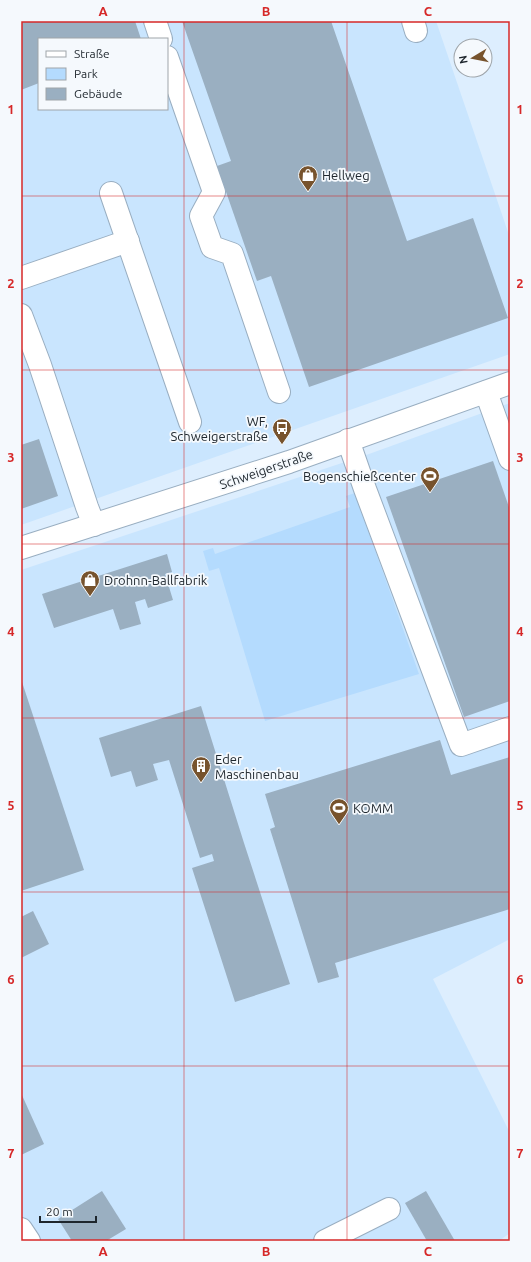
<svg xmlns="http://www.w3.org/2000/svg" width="531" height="1262" font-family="Ubuntu,sans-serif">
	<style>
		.built { fill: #c9e5fe; fill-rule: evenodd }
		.green { fill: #b4dbfe }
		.building { fill: #9aafc1 }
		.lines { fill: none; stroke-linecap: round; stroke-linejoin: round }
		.minor-casing { stroke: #99aec1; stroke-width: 24 }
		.minor { stroke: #fff; stroke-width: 22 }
		.grid { fill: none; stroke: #d62828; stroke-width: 1; stroke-opacity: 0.55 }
		.labels { text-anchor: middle; stroke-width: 3.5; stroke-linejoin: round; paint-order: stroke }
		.poi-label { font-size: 13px; fill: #1e262d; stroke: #f5f9fd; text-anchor: start }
		.street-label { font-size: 13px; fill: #1e262d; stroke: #f5f9fd }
		.neatline { fill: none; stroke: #d62828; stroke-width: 1.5 }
		.grid-label { font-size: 13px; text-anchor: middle; font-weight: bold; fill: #d62828 }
	</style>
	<rect width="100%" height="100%" fill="#ddeefe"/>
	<g class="built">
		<path d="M21,21h415l74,217v116l-489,171zM39,39h128v70h-128z"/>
		<path d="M510,403v536l-77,40 77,154v100l-11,8h-478v-671l348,-116z"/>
	</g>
	<path class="green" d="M355,493l64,181 -154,47 -46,-153 -10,3 -6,-20 10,-3 2,6 135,-47 -4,-11z"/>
	<g class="building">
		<path d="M21,21h114l6,18h-102v44l-18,7z"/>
		<path d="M182,21h149l76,220 66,-23 35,100 -199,69 -38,-111 -14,5 -40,-115 14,-5z"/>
		<path d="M39,439l19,57 -37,13v-64z"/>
		<path d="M493,461l17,49v191l-46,16 -78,-220z"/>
		<path d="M167,554l5,18 -7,2 8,26 -25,8 -3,-9 -10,3 6,22 -21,6 -7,-21 -59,19 -12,-34z"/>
		<path d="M21,679l63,191 -63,21z"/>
		<path d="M201,706l43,137 46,141 -55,18 -43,-134 22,-7 -2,-7 -12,4 -31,-98 -16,4 5,16 -22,7 -5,-16 -20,6 -12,-39z"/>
		<path d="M440,740l11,35 59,-18v152l-175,54 4,14 -21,6 -48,-154 5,-2 -10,-33z"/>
		<path d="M33,911l16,33 -28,14v-41z"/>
		<path d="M21,1093l23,51 -23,11z"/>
		<path d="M102,1191l24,38 -20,12h-34l-14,-22z"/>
		<path d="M426,1191l29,50h-28l-22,-38z"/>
	</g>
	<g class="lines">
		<defs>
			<g id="minor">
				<path d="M155,21l6,18"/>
				<path d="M413,21l3,10"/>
				<path d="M167,57l47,135 -13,24 11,31 20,7 47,138"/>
				<path d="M111,193l79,229"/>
				<path d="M21,278l107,-37"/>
				<path d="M21,315l19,50 47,142 7,18"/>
				<path d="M486,392l24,67"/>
				<path d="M348,440l17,49 96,256 49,-17"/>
				<path d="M21,548l268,-86 221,-79"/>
				<path d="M21,1229l8,12"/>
				<path d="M325,1241l64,-32"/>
			</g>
		</defs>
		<use href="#minor" class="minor-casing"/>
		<use href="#minor" class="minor"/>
	</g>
	<path class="grid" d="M184,21v1220M347,21v1220M21,196h489M21,370h489M21,544h489M21,718h489M21,892h489M21,1066h489"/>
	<defs>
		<symbol id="shop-pin" viewBox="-11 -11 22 30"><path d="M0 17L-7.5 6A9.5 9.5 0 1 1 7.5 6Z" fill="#77532d" stroke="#f5f9fd"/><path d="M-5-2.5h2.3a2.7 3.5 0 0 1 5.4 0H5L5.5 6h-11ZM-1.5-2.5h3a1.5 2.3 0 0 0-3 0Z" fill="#fff"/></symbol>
		<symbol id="bus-pin" viewBox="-11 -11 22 30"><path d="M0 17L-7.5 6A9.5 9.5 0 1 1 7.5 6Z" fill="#77532d" stroke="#f5f9fd"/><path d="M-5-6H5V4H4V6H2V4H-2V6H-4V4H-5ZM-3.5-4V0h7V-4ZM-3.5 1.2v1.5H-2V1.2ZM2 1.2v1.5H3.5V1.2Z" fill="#fff"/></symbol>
		<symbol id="stadium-pin" viewBox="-11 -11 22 30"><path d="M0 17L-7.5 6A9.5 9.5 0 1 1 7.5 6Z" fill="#77532d" stroke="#f5f9fd"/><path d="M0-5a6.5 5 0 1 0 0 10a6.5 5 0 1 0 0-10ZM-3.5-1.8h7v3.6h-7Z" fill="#fff"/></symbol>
		<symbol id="building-pin" viewBox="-11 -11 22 30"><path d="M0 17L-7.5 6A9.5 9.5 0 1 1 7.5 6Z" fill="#77532d" stroke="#f5f9fd"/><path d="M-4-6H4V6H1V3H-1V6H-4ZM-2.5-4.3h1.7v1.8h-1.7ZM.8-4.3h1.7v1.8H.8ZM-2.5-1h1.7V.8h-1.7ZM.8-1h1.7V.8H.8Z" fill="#fff"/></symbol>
	</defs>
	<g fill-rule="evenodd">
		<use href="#shop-pin" x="297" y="164" width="22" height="30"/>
		<use href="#bus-pin" x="271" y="417" width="22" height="30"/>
		<use href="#stadium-pin" x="419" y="465" width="22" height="30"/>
		<use href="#shop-pin" x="79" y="569" width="22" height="30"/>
		<use href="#building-pin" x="190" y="755" width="22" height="30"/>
		<use href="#stadium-pin" x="328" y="797" width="22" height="30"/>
	</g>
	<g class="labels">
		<g class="poi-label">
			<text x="322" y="180">Hellweg</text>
			<text x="268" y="426" text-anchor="end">WF,<tspan x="268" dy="15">Schweigerstraße</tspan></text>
			<text x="416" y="481" text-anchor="end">Bogenschießcenter</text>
			<text x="104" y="585">Drohnn-Ballfabrik</text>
			<text x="215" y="764">Eder<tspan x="215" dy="15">Maschinenbau</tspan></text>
			<text x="353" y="813">KOMM</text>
		</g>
		<g class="street-label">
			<text transform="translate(266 469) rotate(-19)" y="5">Schweigerstraße</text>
		</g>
	</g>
	<rect width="531" height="1262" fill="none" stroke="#f5f9fd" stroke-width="44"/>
	<rect x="38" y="38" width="130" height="72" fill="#f5f9fd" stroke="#9fa5aa"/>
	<rect x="46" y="51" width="20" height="6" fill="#ffffff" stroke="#9fa5aa"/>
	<text x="74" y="58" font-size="12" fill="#1e262d">Straße</text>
	<rect x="46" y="68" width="20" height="12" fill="#b4dbfe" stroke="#9fa5aa"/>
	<text x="74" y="78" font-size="12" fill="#1e262d">Park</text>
	<rect x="46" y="88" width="20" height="12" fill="#9aafc1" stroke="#9fa5aa"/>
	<text x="74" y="98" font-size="12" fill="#1e262d">Gebäude</text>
	<g transform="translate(473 58) rotate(260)"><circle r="19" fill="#f5f9fd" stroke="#9fa5aa"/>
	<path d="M0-3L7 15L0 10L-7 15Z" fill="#77532d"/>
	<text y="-6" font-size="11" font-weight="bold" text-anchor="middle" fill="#1e262d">N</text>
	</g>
	<path d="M40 1216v6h56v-6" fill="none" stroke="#1e262d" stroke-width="2"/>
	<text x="46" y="1216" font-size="12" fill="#1e262d" stroke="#f5f9fd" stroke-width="3" paint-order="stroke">20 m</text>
	<rect x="22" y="22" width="487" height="1218" class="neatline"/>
	<g class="grid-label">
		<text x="103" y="16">A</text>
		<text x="266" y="16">B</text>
		<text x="428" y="16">C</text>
		<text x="11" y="114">1</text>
		<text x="520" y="114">1</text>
		<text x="11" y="288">2</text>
		<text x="520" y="288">2</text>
		<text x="11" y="462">3</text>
		<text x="520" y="462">3</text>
		<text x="11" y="636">4</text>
		<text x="520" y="636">4</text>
		<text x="11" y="810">5</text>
		<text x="520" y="810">5</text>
		<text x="11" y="984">6</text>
		<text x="520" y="984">6</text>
		<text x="11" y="1158">7</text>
		<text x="520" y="1158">7</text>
		<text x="103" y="1256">A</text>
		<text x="266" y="1256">B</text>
		<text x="428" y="1256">C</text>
	</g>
</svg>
